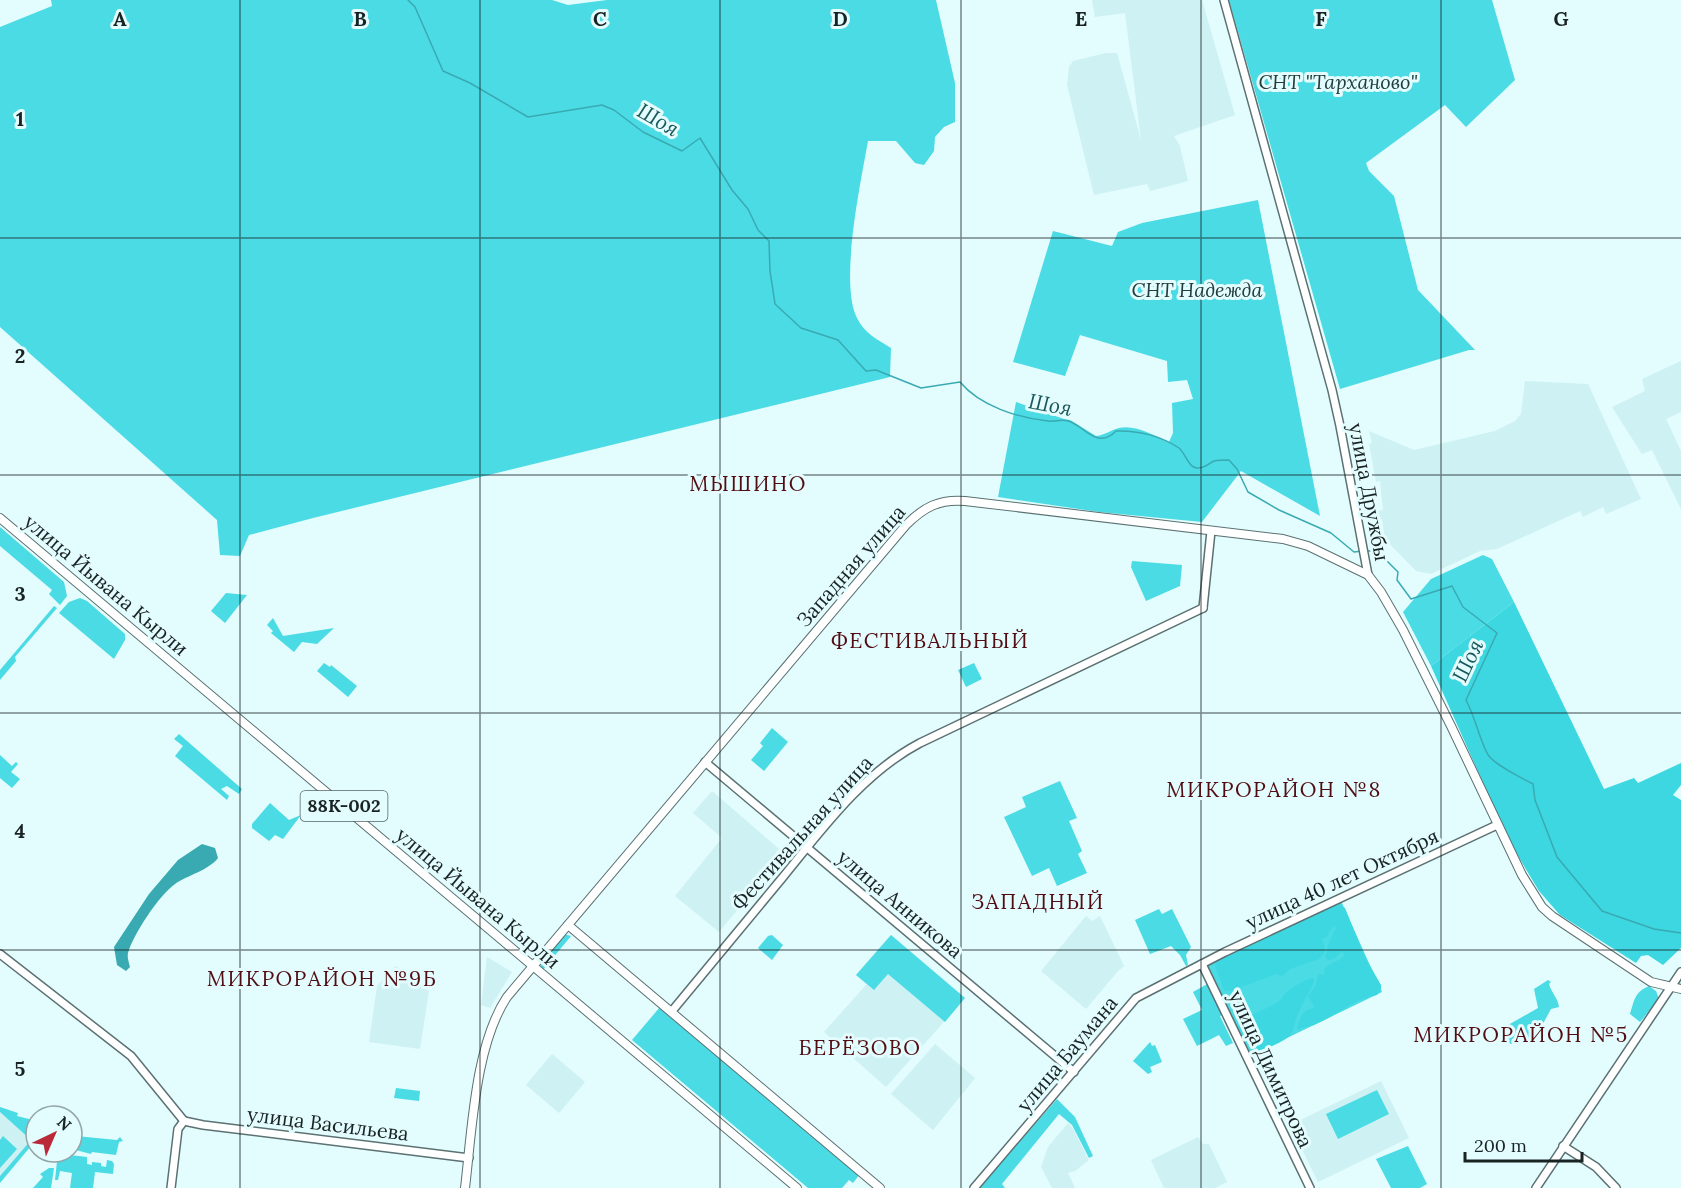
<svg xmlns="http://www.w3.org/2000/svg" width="1681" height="1188" font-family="Lora,serif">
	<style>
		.built { fill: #cef1f3 }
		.green { fill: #4adbe5 }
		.forest { fill: #3cd7e1 }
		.water { fill: #39aab2 }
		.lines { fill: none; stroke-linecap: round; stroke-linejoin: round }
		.stream { stroke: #39aab2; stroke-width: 1.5 }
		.secondary-casing { stroke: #5b7172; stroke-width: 10 }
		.primary-casing { stroke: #5b7172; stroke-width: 10 }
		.secondary { stroke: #fff; stroke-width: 7 }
		.primary { stroke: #fff; stroke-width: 8 }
		.grid { fill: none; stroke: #1a2324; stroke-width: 1.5; stroke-opacity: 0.55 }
		.labels { text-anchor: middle; stroke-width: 6; stroke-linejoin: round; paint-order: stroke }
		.shield { fill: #e3fcfd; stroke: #566465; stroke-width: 1.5 }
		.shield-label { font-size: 18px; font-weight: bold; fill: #1a2324 }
		.park-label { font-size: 20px; font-style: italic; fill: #233c3d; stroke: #e3fcfd }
		.street-label { font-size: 20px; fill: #1a2324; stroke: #e3fcfd }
		.water-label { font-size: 21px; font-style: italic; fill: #19575b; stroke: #e3fcfd }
		.neighbourhood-label { font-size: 21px; letter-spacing: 1.5px; fill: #520d13; stroke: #e3fcfd }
		.grid-label { font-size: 20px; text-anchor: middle; font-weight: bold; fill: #1a2324; stroke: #e3fcfd; stroke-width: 6; stroke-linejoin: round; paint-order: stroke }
	</style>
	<rect width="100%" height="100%" fill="#e3fcfd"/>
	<g class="built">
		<path d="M1092,0h110l33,115 -61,21 6,10 8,35 -38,10 -3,-7 -53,11 -27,-110 2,-18 4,-6 33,-8h11l24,87 -16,-127 -30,4z"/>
		<path d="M1681,361v51l-15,7 15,32v58l-29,-59 -10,4 -30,-47 33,-16 -3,-12z"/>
		<path d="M1525,381l63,3 53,115 -35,15 -3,-7 -20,10 -3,-6 -83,38 -17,2 -49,23 -15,-3 -31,-32 -3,-20h-4l-1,-8 6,-1 -3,-29 -4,1 -7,-38 3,-1 -3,-12 45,19 81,-19 20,-10 6,-7z"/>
		<path d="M712,791l67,58 -3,3 4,4 -8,9 1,2 -2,3 -52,62 -44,-36 47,-58 -29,-25z"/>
		<path d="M1086,916l6,5 8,-5 24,50 -6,5 -32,38 -45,-38z"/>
		<path d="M891,935l74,63 -79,89 -62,-55 43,-48 -11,-9z"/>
		<path d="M487,957l25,15 -22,36 -9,-3z"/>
		<path d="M396,966l33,25 -9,58 -51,-7 8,-56z"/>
		<path d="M935,1044l40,34 -42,52 -42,-36z"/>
		<path d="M552,1054l33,28 -26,31 -33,-28z"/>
		<path d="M1381,1081l28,57 -91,44 -28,-57z"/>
		<path d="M0,1112l31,28 -31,36z"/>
		<path d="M1068,1123l4,4 17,33 -14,11 -7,2 7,15h-23l-11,-21 7,-20z"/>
		<path d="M1198,1137l5,7h6l18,38 -12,6h-51l-13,-28z"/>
	</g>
	<g class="green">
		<path d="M51,0h501l16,5 39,-5h329l19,83v39l-11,5 -9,10 -1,14 -10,14 -9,-2 -19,-22h-28c-7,40 -29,142 -11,177 7,15 21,22 34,30l-1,29 -577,141 -64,17 -9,21 -20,-1 -3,-35 -217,-193v-300l52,-21z"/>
		<path d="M1229,0h263l23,80 -49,47 -21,-22 -79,58 3,8 25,25 24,94 57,60h-6l-129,39z"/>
		<path d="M1258,200l62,316 -79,-45 -39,51 -103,-10 -101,-15 18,-95 48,17 6,1 26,16c10,-1 14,-6 23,-8 16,-4 36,8 50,14l4,-9 -1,-30 21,-4 -6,-19 -19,2 -1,-21 -87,-26 -15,41 -52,-14 40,-131 59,15 6,-14 24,-9z"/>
		<path d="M0,527l64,55 3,14 -7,9 -11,-11 3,-4 -52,-44z"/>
		<path d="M1483,555l9,4 22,43 -83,64 -28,-54 28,-33z"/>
		<path d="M1132,561l50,4 -2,21 -34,15 -15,-34z"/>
		<path d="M226,593l21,2 -22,28 -14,-12z"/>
		<path d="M80,598l7,3 38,33v6l-11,19 -55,-46 10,-11z"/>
		<path d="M54,606l3,2 -42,49 1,4 -16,19v-10z"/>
		<path d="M273,618l10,18 51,-8 -17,16 -15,-2 -8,10 -23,-19 2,-2 -6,-6z"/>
		<path d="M324,663l6,4 1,-2 26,21 -9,11 -31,-26z"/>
		<path d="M974,663l8,16 -16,8 -8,-17z"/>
		<path d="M772,728l16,14 -24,29 -13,-11 12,-14 -3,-3z"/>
		<path d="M179,734l63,55 -3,5 -12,-8 -6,3 8,7 -2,4 -52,-44 8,-10 -9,-7z"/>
		<path d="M0,755l12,11 4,-4 2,2 -7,8 9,7 -8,9 -12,-10z"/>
		<path d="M1060,781l17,37 -8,3 13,30 -4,3 9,19 -30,13 -8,-18 -17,8 -28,-59 22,-10 -4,-10z"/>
		<path d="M270,803l19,17 12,-5 -18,24 -8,-4 -6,6 -17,-13v-4z"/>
		<path d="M1341,901l41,91 -132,64 -44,-92z"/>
		<path d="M1159,909l3,5 10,-5 19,38 -5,8 2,10 -2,1 -6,-11 -9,-9 -21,8 -15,-34z"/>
		<path d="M564,934l7,2 -29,35 -2,-9z"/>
		<path d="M772,935l11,10 -11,15 -14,-12 10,-12z"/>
		<path d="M891,935l74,63 -20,24 -57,-48 -14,16 -18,-15z"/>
		<path d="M1548,980l3,2 -2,2c2,8 9,14 10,23l-8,2 -19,35h-21l-6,-3 -4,-12 37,-21 -4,-19z"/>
		<path d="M1209,983l15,31 -4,2 13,27 -7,3 -7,-11 -22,11 -14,-27 19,-9 -9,-18z"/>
		<path d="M1649,986l7,5 3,8 -19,23 -10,-8c4,-12 4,-22 19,-28z"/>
		<path d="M660,1007l200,167 -7,9 -4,-3 -7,8h-34l-176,-148z"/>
		<path d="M1150,1042l2,4 3,-1 7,17 -12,5 2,5 -4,2 -15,-13z"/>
		<path d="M396,1088l24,3 -1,10 -25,-3z"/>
		<path d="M1377,1090l12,24 -51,25 -12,-25z"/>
		<path d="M1057,1099l18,18 18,39 -4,2 -17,-33 -13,-11 -57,70 3,4h-26z"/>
		<path d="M0,1107l18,6 -1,3 16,4 3,5v15l-36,43v-7l31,-36 -31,-28z"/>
		<path d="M72,1131l4,2v3l41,4 3,-3 3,4 -4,1 -3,13 -24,-3 -1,2 -19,-5z"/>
		<path d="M3,1136l14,13 -17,19v-28z"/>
		<path d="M1408,1146l19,38 -7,4h-29l-15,-29z"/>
		<path d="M63,1152h4l3,3 17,2v7l5,1v-3l9,1v3l5,1 1,-7 5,1 2,3 -1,10 -18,-2 -2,16h-23l2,-15 -12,-2 -2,9h-3l2,-19 -1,-5z"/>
		<path d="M49,1168h5l-3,20h-18l10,-11 -3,-3z"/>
	</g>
	<g class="forest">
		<path d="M1514,602l90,187 30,-11 4,5 43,-20v22l-8,10 8,5v148l-18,17 -15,-10 -7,1 -5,7 -76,-48 -21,-24 -30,-50 -78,-175z"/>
		<path d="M1337,902l8,6 20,49 16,28v4l-4,6c-28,6 -37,19 -61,29 -6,3 -12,2 -18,6l-1,-3c4,-9 5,-18 18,-19l-7,-12 8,-11 2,-11 5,1 2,-3 -1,-3c7,-7 15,-7 21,-14l-3,-4 -7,7 -6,2 -4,-3c3,-10 5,-19 11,-29l-2,-2 -5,6 -1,4 -6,3c3,8 5,14 -3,20l-29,10 -8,7 -6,-2 -46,17 -6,-1 -9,-24 3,-7 40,-17 8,-9 30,-13 12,-2z"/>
		<path d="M1313,978l1,4c-6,12 -12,22 -17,34 -2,5 -3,14 -6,18 -6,8 -29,17 -39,18l-2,-7 -12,-17c10,-16 26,-16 40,-26 3,-2 3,-4 6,-7 4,-6 22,-16 29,-17z"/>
	</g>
	<path class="water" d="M202,844l13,4 3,10c-9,12 -30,17 -43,26 -16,11 -42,51 -47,69 -1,4 1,10 2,14l-4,4 -9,-6 -3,-18 35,-53 29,-34z"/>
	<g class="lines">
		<g class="stream">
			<path d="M408,0l7,7 28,64 27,12 58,34 74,-12 12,5 29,22 39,19 18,-13 32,52 16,19 10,21 11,11 1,30 5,33 26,24 37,12 28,31 10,-1 45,18 39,-6c20,24 58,36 88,39 8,1 16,-3 23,1 16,7 27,27 45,9 21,-1 45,5 63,17 6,5 10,20 18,20 7,1 12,-5 17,-7 5,-1 10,-1 15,-1l8,9 11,23 31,18 52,23 23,19 8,-1"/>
			<path d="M1367,551h10l21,21 -1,8 14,19 41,-13 11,21 34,26 -31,67c9,17 13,37 21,53 5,11 35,25 46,31l2,16 22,57 45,54 52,18 27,4"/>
		</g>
		<defs>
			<g id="secondary">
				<path d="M1224,0l108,390 8,36 28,149"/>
				<path d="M1203,608l8,-77"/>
				<path d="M705,762l369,310"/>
				<path d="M0,954l131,102 53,65"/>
				<path d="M1202,964l108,224"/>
				<path d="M672,1011c37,-45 74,-89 111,-134 40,-49 80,-104 137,-134l283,-135"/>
				<path d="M184,1121l19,4 266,33"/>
				<path d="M1563,1146l33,21 20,21"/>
				<path d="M171,1188l7,-59 6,-8"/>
				<path d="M974,1188l162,-190 89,-46 272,-127"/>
				<path d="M1536,1188l145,-216"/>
			</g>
			<g id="primary">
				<path d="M0,518l797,670"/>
				<path d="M568,925l312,263"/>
				<path d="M465,1188c7,-58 10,-143 42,-191l399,-472c18,-18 33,-26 59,-24l318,38 25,7 60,29 13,17 22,38 48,96 71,149 20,32 10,9 99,66 30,7"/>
			</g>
		</defs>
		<use href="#secondary" class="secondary-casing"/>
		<use href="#primary" class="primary-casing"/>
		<use href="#secondary" class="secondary"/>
		<use href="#primary" class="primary"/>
	</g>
	<path class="grid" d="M240,0v1188M480,0v1188M720,0v1188M961,0v1188M1201,0v1188M1441,0v1188M0,238h1681M0,475h1681M0,713h1681M0,950h1681"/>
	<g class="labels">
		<rect class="shield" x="300.5" y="791" width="87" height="30" rx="4.5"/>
		<g class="shield-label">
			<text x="344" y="812">88К-002</text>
		</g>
		<g class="park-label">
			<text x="1338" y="89">СНТ "Тарханово"</text>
			<text x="1197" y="297">СНТ Надежда</text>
		</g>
		<g class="street-label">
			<text transform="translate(1369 492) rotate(79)" y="7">улица Дружбы</text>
			<text transform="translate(851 566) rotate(-49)" y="7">Западная улица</text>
			<text transform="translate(106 585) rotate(40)" y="7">улица Йывана Кырли</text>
			<text transform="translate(802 833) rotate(-48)" y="7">Фестивальная улица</text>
			<text transform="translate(1342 879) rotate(-25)" y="7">улица 40 лет Октября</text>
			<text transform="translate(478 898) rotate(40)" y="7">улица Йывана Кырли</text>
			<text transform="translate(900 904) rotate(40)" y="7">улица Анникова</text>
			<text transform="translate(1067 1054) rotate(-50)" y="7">улица Баумана</text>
			<text transform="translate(1271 1069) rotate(65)" y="7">улица Димитрова</text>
			<text transform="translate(328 1124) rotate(7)" y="7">улица Васильева</text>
		</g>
		<g class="water-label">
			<text transform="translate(658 120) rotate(30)" y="7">Шоя</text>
			<text transform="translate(1050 405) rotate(11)" y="7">Шоя</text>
			<text transform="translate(1468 661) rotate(-65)" y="7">Шоя</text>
		</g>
		<g class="neighbourhood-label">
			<text x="748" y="491">МЫШИНО</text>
			<text x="930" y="648">ФЕСТИВАЛЬНЫЙ</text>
			<text x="1274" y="797">МИКРОРАЙОН №8</text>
			<text x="1038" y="909">ЗАПАДНЫЙ</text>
			<text x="322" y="986">МИКРОРАЙОН №9Б</text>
			<text x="1521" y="1042">МИКРОРАЙОН №5</text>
			<text x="860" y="1055">БЕРЁЗОВО</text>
		</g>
	</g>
	<g class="grid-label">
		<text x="120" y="26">A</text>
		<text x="360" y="26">B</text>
		<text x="600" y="26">C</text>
		<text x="840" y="26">D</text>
		<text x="1081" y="26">E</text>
		<text x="1321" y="26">F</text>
		<text x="1561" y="26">G</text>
		<text x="20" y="126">1</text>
		<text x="20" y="363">2</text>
		<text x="20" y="601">3</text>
		<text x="20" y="838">4</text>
		<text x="20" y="1076">5</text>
	</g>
	<g transform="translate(54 1134) rotate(44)"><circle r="28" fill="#e3fcfd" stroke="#93a5a6" stroke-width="1.5"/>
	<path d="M0-4.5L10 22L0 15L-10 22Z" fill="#ba2937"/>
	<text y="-9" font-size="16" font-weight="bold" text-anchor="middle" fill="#1a2324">N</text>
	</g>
	<path d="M1465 1152v9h117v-9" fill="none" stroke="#1a2324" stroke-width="3"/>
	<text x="1474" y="1152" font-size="18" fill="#1a2324" stroke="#e3fcfd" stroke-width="4.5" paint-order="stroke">200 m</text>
</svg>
